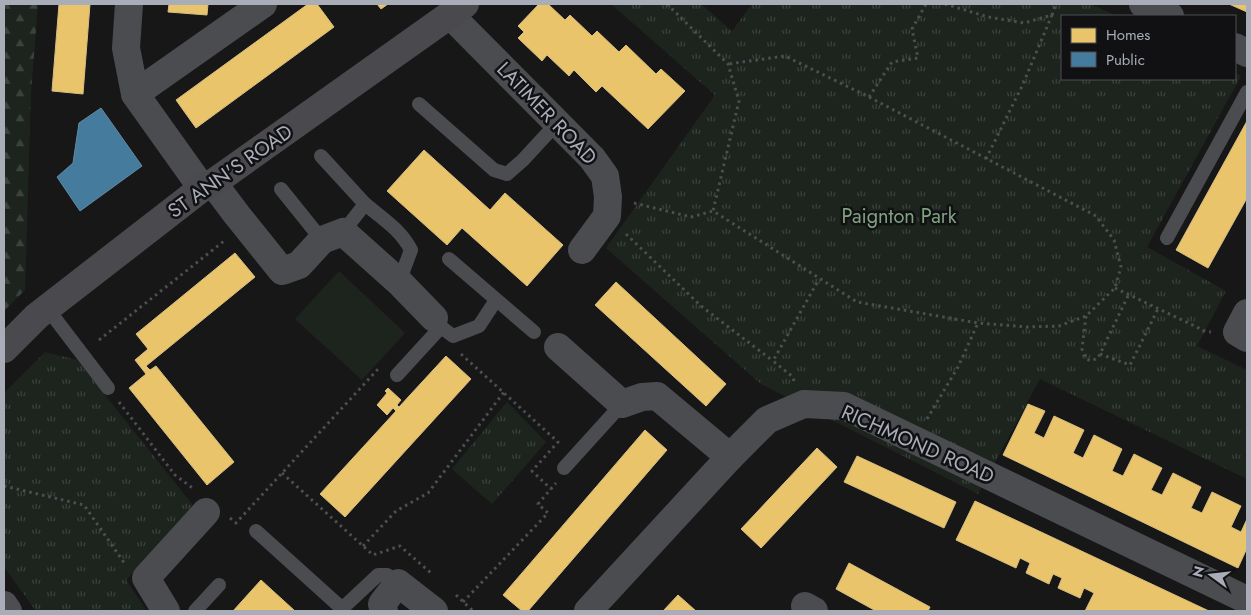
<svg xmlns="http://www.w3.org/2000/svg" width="1251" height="615" font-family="Jost,sans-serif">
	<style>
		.green { fill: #1d241e }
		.forest { fill: url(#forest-firs) }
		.park { fill: url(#park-tufts) }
		.homes { fill: #e9c46a; stroke: #d6bd81 }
		.public { fill: #457b9d; stroke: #638aa5 }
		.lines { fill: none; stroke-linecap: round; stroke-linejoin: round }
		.path { stroke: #4d4e52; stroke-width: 3; stroke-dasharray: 2.5 4; stroke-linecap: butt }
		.service { stroke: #4b4c50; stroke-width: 14 }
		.minor { stroke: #4b4c50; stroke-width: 28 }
		.secondary { stroke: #4a4a4e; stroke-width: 28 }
		.trunk { stroke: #4e4e52; stroke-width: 28 }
		.labels { text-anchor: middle; stroke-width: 5; stroke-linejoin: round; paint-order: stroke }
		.street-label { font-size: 20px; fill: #a8adb8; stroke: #111113 }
		.park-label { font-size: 20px; fill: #7fa381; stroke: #111113 }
	</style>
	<defs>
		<pattern id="forest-firs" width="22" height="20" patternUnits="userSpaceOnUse" patternTransform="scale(1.25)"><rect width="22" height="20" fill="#1d241e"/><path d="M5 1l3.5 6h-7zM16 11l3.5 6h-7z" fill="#3b413d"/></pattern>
		<pattern id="park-tufts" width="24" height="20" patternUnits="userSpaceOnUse" patternTransform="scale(1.25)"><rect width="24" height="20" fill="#1d241e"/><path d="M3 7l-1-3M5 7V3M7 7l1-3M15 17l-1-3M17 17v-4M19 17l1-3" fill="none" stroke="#3b413d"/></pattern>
	</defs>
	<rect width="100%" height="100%" fill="#171717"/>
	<path class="green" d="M339,271l66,62 -43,47 -67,-61z"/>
	<path class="forest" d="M4,4h34l-7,89 -6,197 -21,21z"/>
	<g class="park">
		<path d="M611,4h90l31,27 20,-27h339l26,12h-55v63h173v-6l6,3 -94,171 79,44 -29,55 50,24v109l-207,-100 -62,115 -217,-110 -155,-136 109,-153z"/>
		<path d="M45,352l32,8 119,149 -70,71 21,31h-111l-32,-44v-174z"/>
		<path d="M507,402l39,40 -54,62 -40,-35z"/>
	</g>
	<g class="homes">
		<path d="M59,4h31l-7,90 -31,-3z"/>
		<path d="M169,4h39l-1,11 -39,-3z"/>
		<path d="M308,4h9l17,23 -138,101 -20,-28z"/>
		<path d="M377,4h11l-7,5z"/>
		<path d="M539,4h9l17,16 5,-5 22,21 5,-5 22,21 7,-7 30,29 5,-5 24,22 -37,38 -46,-43 -6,6 -22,-22 -5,6 -22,-21 -5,6 -24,-23 6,-6 -6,-6z"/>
		<path d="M1229,4h18v8z"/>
		<path d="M1247,121v77l-39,70 -32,-18z"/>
		<path d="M424,150l66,60 15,-17 58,52 -36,41 -65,-58 -15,17 -60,-54z"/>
		<path d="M235,253l20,24 -109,89 4,4 6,-4 78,96 -27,23 -78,-97 17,-14 -11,-14 13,-11 -12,-15z"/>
		<path d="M616,282l110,102 -20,22 -111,-101z"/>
		<path d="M446,356l25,23 -126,138 -25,-23 76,-83 -3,-3 -6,7 -10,-10 10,-12 -2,-2 3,-3 13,12 -4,5 2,2z"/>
		<path d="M1028,404l17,7 -11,22 10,5 10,-22 30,14 -11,23 10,5 11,-23 28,14 -10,22 11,5 11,-22 28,14 -11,22 11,5 11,-22 28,14 -10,21 11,5 10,-21 29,14 -10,21 10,5 6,-13v29l-9,20 -235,-113z"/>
		<path d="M645,430l22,20 -139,161h-6l-19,-16z"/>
		<path d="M817,448l20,19 -76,81 -20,-19z"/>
		<path d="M857,456l99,46 -12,26 -100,-46z"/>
		<path d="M975,501l234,110h-124l9,-18 -10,-5 -4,10 -22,-10 4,-10 -9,-4 -4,10 -23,-11 4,-10 -10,-5 -4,10 -60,-28z"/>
		<path d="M849,563l81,44 -2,4h-52l-40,-22z"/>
		<path d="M261,580l34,31h-62z"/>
		<path d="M678,595l18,16h-33z"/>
	</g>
	<path class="public" d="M101,108l41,58 -62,45 -23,-34 16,-14 6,-40z"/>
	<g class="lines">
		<g class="path">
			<path d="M667,4l61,60 11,37 -26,110 144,91 121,21 49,4 32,-1 27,-10 29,-28 6,-21 -7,-27 -18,-24 -227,-119 -84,-41 -57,8"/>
			<path d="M945,4l43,13 36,6 28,-8 4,-11"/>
			<path d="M869,97l23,-35 26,-4 -6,-29 14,-25"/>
			<path d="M986,159l37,-75 29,-69"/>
			<path d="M634,203l57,14 22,-6"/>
			<path d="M626,234l75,72 72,55"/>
			<path d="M1115,288l90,43 6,1"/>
			<path d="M1086,316l-4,33 4,10 5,2 7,-3 2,-4 28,-58"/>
			<path d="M99,340l125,-99"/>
			<path d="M461,354l97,88 -26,29 19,18"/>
			<path d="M1100,354l30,11 28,-56"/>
			<path d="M794,381l-1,-4 -20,-16 46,-82"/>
			<path d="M119,402l56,73 19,14"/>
			<path d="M927,419l31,-52 20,-44"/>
			<path d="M282,473l91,82 27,-9 31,27"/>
			<path d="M4,486l80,19 41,59"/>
			<path d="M230,518l6,5 143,-155"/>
			<path d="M363,546l33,-35 32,-18 76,-101"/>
			<path d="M456,595l17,16"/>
			<path d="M463,602l85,-89 -10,-9 18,-21"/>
		</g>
		<g class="service">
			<path d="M419,104l75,66 13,4 16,-14 35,-38"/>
			<path d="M321,156l44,48"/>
			<path d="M281,189l41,51"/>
			<path d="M343,232l22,-28c17,14 36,26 46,46l-12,32"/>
			<path d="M1167,238l80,-146"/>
			<path d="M449,259l85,73"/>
			<path d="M47,308l61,80"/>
			<path d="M434,318l7,9 12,9 26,-10 17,-26"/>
			<path d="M397,375l44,-48"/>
			<path d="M564,468l58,-64"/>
			<path d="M256,531l81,73 4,2 5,-1 32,-30h9l11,8"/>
			<path d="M195,611l24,-26"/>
		</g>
		<g class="minor">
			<path d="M129,4l-3,44 9,46 67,94"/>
			<path d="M1143,4l27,12"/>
			<path d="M450,15l142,143 13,18 3,21 -1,19 -25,34"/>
			<path d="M1235,47l12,6"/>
			<path d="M135,94l128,-90"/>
			<path d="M213,183l24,32 45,56 17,-6 23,-25 21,-8 56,50 35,36"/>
			<path d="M1247,313l-10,19 10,6"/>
			<path d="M558,347l64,57 20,-7 15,-1 73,61"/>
			<path d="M805,606l9,5"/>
			<path d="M166,611l-20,-33 60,-66"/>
			<path d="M384,611l-2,-7 16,-21 36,28"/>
			<path d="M588,611l142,-154 37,-37 37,-16 40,2 403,194"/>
		</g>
		<path class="secondary" d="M4,349l33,-33 165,-128 11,-5 252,-179"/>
		<path class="trunk" d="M4,605l4,6"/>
	</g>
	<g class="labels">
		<g class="street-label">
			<text transform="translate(547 113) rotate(46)" y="7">LATIMER ROAD</text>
			<text transform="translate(230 171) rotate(-35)" y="7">ST ANN'S ROAD</text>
			<text transform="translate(918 444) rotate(24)" y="7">RICHMOND ROAD</text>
		</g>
		<g class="park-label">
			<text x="899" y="223">Paignton Park</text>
		</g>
	</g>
	<rect width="1251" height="615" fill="none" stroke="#a8adb8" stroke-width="10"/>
	<rect x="1061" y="15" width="175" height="65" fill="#111113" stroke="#4d4f55"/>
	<rect x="1071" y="28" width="25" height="15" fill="#e9c46a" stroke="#4d4f55"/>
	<text x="1106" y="40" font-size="15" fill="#a8adb8">Homes</text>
	<rect x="1071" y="52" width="25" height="15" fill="#457b9d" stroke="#4d4f55"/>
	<text x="1106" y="65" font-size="15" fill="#a8adb8">Public</text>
	<g transform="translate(1211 575) rotate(285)" stroke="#111113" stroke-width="4" paint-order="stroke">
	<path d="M0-4L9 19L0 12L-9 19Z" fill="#a8adb8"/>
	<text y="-8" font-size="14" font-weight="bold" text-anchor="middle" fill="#a8adb8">N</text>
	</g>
</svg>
